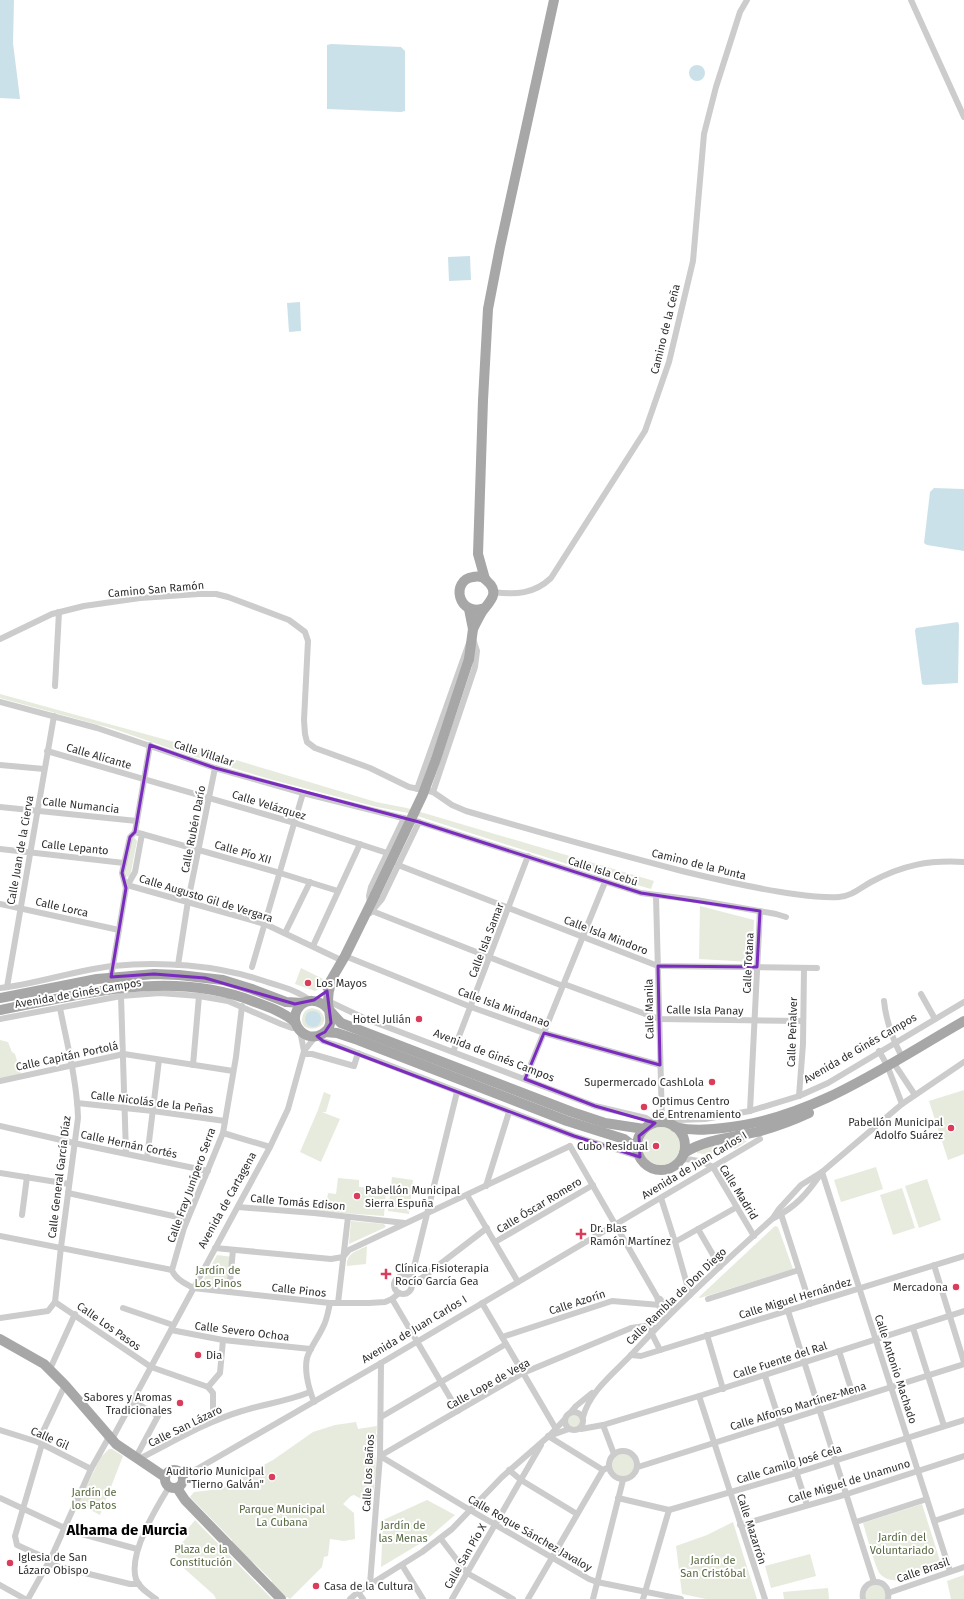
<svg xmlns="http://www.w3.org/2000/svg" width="964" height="1599" font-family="'Fira Sans',sans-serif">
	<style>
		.green { fill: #e6ebdd }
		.water { fill: #cbe1e9 }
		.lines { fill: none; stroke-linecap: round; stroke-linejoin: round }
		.street { stroke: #ccc; stroke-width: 6 }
		.primary { stroke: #a7a7a7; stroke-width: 10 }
		.primary-bridge { stroke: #a7a7a7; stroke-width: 10 }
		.marked { fill: none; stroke: #7b2cbf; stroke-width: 3; stroke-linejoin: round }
		.poi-dot { fill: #da3c5a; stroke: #fff; stroke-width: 1.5 }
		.labels { text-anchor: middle; stroke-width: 4; stroke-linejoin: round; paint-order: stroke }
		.street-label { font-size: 11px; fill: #2f2f2f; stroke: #fff }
		.poi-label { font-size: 11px; fill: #2f2f2f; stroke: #fff; text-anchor: start }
		.park-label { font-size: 11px; fill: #56673f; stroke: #fff }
		.district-label { font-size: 15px; font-weight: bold; fill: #000; stroke: #fff }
	</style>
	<rect width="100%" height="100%" fill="#fff"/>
	<g class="green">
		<path d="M0,694l196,54 180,54 31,6 247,73 -3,8 -68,-20 -175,-56 -31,-6 -108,-28 -86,-26 -69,-24 -114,-31z"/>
		<path d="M134,837l3,4 -7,36h-1l-4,-1 6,-36z"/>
		<path d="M700,906l54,14 -2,42 -53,-3z"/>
		<path d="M301,968l24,12 -8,10 -2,1 -20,-7z"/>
		<path d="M312,1008l7,2c20,19 -24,28 -16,5 1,-4 5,-6 9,-7z"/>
		<path d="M0,1040l8,2 4,10 3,2 6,20 -21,5z"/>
		<path d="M964,1090v64l-16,6 -19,-59z"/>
		<path d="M324,1092l7,3 -5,17h-4l18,7 -19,43 -21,-10 18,-42z"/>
		<circle cx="661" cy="1146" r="19"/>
		<path d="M743,1140l4,1 -12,8 -5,-4 -21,10 -12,-2v-2l7,-3z"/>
		<path d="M876,1167l7,22 -42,13 -7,-22z"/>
		<path d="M392,1177l21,3 -4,34 -21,-3z"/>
		<path d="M338,1178l21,2v7l27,2 -2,27 -70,-5 1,-12 12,1 1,-7 8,1z"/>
		<path d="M927,1179l14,41 -22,8 -14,-42z"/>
		<path d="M902,1188l13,40 -22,7 -13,-40z"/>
		<path d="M351,1221l33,3 2,3 -37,17z"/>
		<path d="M775,1226l3,1 15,42 -93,29 -1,-1z"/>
		<path d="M367,1246l-1,18 -19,2c-1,-13 10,-15 20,-20z"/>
		<path d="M217,1255l16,2 -4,33 -28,-3 -1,-1z"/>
		<circle cx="574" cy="1421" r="8"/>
		<path d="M356,1422l2,7 19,-3 -1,8 1,1 -2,17 1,19 -2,10v7l-2,6 -7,7 -11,-6 -3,1 -8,8 11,9 1,26 -11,2 -14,-2 -2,17 -4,1 -2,10 -32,32 -3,-2 -1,1 -15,-15 1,-2 -18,-18 -7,-4 -15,-14v-5l-42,-43 4,-5 27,-3 52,-29 40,-28 22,-7z"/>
		<path d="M109,1449h3l11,7 -23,59 -22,-12 23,-46z"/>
		<circle cx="623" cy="1465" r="12"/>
		<path d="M427,1500l28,15 -29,25 -45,27 2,-47z"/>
		<path d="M922,1504l19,60 -1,2 -43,14c-6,1 -12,-1 -17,-6 -5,-7 -14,-41 -17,-51z"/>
		<path d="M195,1520l77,79h-56l-2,-4 -37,-33 3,-3 -7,-6 16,-18 -3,-4z"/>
		<path d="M733,1522l24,77h-51l-24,-5 -6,-48 31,-11z"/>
		<path d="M810,1554l6,22 -45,12 -6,-22z"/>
		<path d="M964,1575v24h-13l-4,-18z"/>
		<path d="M875,1584l6,2 5,5v8h-20c-2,-8 2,-12 9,-15z"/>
		<path d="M828,1588l1,11h-45l-1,-7z"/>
	</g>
	<g class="water">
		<path d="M0,0h14l-1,43 7,56 -20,-1z"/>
		<path d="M331,44l70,3 4,4v60l-4,1 -74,-3v-64z"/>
		<circle cx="697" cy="73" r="8"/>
		<path d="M470,256l1,24 -22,1 -1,-24z"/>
		<path d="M300,302l1,29 -12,1 -2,-29z"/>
		<path d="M934,488l30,1v62l-37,-6 -3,-2 6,-51z"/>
		<path d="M958,622l1,3 -1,58 -33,2 -3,-1 -7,-53 1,-3z"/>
		<circle cx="313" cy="1019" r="8"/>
	</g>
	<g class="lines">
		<g class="street">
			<path d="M911,0l53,117"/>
			<path d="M493,592c23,3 41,2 58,-14l94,-147 24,-69 24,-101 11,-127 12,-47 24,-75 7,-12"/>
			<path d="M0,639l52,-25 32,-8 56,-8 59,-4h17l12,3 61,23 16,12 3,9 -4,79 1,14 2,8 8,6 55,20 39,19 24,5 19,13 14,6c72,21 143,41 216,60 37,9 74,18 112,23 15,2 30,4 45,3 13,-1 21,-9 32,-15 32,-17 57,-22 93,-20"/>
			<path d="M55,686l4,-74"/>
			<path d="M0,702l97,26 118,40 88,25 116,29 222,71 55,7 80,14 10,3"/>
			<path d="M47,751l248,72 92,30"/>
			<path d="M0,765l44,4"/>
			<path d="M417,789l52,-146"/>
			<path d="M433,792l42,-125 2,-16 -4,-12"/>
			<path d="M0,807l137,14"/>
			<path d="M135,832l7,2 -7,38 -9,16 -4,-15 8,-36z"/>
			<path d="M135,832l15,-87"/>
			<path d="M142,834l138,39 58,18"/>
			<path d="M0,849l124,14"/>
			<path d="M398,865l260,101 159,2"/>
			<path d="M127,885l138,39 78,37"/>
			<path d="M656,896l6,226"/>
			<path d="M370,902l-1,-6 2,-9 33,-69"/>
			<path d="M0,904l119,26"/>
			<path d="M372,911l191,75"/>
			<path d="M370,913l12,-14 37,-77"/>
			<path d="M285,933l25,-51"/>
			<path d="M313,946l47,-102"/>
			<path d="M345,956l126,51 73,26 116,32"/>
			<path d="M178,965l10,-64 27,-133"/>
			<path d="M252,967l51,-174"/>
			<path d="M111,977l15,-89"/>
			<path d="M564,984l95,35 144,2"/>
			<path d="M7,987l47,-271"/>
			<path d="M0,988c38,-4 75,-18 113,-22 48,-5 102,-1 148,14 17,6 35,9 50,21"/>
			<path d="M921,994l14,25"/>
			<path d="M121,996l5,157"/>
			<path d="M328,1001l38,18 229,87 51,12 9,5"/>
			<path d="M884,1001c2,20 8,37 18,56"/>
			<path d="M242,1006l-6,51 -13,76 -39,95 -12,42c3,9 13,13 21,18l137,15h39l16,-1 7,-3 7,-6"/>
			<path d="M0,1019l121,-23 39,-3 39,3 29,5 53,23 11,4h6"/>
			<path d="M300,1031l4,20"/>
			<path d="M317,1036l6,5 16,5 235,90 66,21"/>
			<path d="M879,1051l8,14 15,39"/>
			<path d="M453,1052l75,-196"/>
			<path d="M304,1054h8l42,12 4,-13"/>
			<path d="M893,1062l22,33"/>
			<path d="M193,1065l6,-69"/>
			<path d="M525,1079l80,-197"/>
			<path d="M0,1081l124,-27 109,17"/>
			<path d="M799,1096l4,-52 1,-76"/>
			<path d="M77,1103l76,8 72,10"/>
			<path d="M750,1111l10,-200"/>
			<path d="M671,1125l7,-5 27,-1 45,-8 49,-15 29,-13 136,-81"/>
			<path d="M0,1126l74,17 134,28"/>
			<path d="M223,1133l47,14"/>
			<path d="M570,1146l87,151 6,23"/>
			<path d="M147,1158l12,-98"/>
			<path d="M681,1159c12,0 22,2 32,8l41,69"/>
			<path d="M822,1172l128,399"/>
			<path d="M0,1173l69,11"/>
			<path d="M486,1186l23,-74"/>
			<path d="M68,1193l119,26"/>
			<path d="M467,1195l51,87"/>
			<path d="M661,1198l14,44 15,53"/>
			<path d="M238,1207l76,6 91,10"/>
			<path d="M781,1214l29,90"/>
			<path d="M22,1215l5,-38"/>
			<path d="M773,1218l6,-9 22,-24 21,-13 80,-68 62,-42"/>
			<path d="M698,1229l22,38"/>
			<path d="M0,1236l172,34"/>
			<path d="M495,1242l98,-57"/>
			<path d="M675,1242l62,-35"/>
			<path d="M215,1248l116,11 12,-2 6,-7 221,-104"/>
			<path d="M934,1265l30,97"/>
			<circle cx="403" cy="1285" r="9"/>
			<path d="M409,1279l5,-12 43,-175"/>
			<path d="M411,1284l11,-6 65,-50"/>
			<path d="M229,1292l4,-42"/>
			<path d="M392,1299l66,112"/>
			<path d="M660,1299l11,13"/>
			<path d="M708,1299l91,-29"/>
			<path d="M55,1302l96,65 57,20"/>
			<path d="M338,1303l10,-86"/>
			<path d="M482,1303l74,126"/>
			<path d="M123,1308l50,17"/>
			<path d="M788,1311l86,271"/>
			<path d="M0,1318l48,-7 7,-9 6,-55 17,-129c-1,-37 -11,-74 -18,-110"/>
			<path d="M655,1328l-10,-2 -14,2 -108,45 -143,83 90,54 119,69 8,3 84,17"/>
			<path d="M913,1328l31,98"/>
			<path d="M171,1330l52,10 88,9"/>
			<path d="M651,1332l9,18"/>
			<path d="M707,1335l16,54"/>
			<path d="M502,1337l110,-36 48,4"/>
			<path d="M839,1351l15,47"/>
			<path d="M631,1355l10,1 323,-100"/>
			<path d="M50,1369l25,-55"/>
			<path d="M765,1376l42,129"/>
			<path d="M208,1387l12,-14 3,-33"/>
			<path d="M208,1387l5,6v28"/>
			<path d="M699,1396l66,203"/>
			<path d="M133,1401l25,15 -22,41"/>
			<path d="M314,1402c-5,-13 -10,-30 -7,-44 3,-10 11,-20 16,-31 4,-7 5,-15 7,-24"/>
			<circle cx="574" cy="1421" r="9"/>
			<path d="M571,1412l5,-6 16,-13"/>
			<path d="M381,1417l125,-73"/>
			<path d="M583,1417c7,-26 30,-43 48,-62 44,-48 92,-92 141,-136 24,-12 35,-25 50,-47"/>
			<path d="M603,1425l11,29"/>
			<path d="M581,1429l22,-4 96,-29 265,-85"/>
			<path d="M0,1430l38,12 53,27"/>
			<path d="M552,1435l17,-6"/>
			<path d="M548,1436l55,34"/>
			<path d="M112,1439l158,-292 18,-38 16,-58 12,-15"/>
			<path d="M38,1442l27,-57"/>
			<path d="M42,1444l-27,92 2,9 33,15"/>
			<circle cx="623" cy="1465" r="14"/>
			<path d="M139,1459c34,-17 66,-37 103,-48 23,-7 46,-10 68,-19"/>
			<path d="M638,1467l326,-103"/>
			<path d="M509,1470l12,10 56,34"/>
			<path d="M182,1476l15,-7 184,-106 379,-224"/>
			<path d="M0,1498l71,33 66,18"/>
			<path d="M618,1498l51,12 127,-37 168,-53"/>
			<path d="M934,1521l30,-10"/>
			<path d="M856,1522l71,-23"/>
			<path d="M740,1525l107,-31 117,-38"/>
			<path d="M441,1539l26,34 46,26"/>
			<path d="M48,1564l82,20h9"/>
			<path d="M402,1565l21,34"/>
			<path d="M370,1584l10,-128 1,-93"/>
			<path d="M0,1585l25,14"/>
			<path d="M358,1592l5,7"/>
			<path d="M888,1593l76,-26"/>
			<path d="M28,1599l23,-41 40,-89 18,-32"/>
			<path d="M156,1599c-7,-5 -17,-11 -20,-20 -8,-25 20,-71 33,-92"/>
			<path d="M350,1599l8,-7 64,-40 30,-23 50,-52 48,-42 15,-16"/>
			<path d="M452,1599l89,-154"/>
			<path d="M528,1599l75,-129 6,-3"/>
			<path d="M593,1599l30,-119"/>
			<path d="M643,1599l26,-89"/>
			<path d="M863,1599c-4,-22 29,-23 25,0"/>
		</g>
		<g class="primary">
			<path d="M485,579l-7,-25 5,-154 5,-91 12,-62 54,-247"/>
			<path d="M473,629c3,-6 6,-12 9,-17 7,-10 19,-19 5,-31 -3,-4 -9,-5 -14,-4 -23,3 -15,41 12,31"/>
			<path d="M469,659l4,-30 -4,-20"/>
			<path d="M327,987l18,-31 30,-61"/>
			<path d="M0,998l97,-19 57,-5 25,1 44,5 29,9 34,13 17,1"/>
			<path d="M328,1009c-8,-10 -24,-12 -31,1 -8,15 9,33 25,24 14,-7 6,-21 6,-33 0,-6 1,-12 3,-18"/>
			<path d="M0,1010c84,-16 172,-41 255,-8 14,5 28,10 40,20"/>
			<path d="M330,1011l11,12 231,89 33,11 39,6"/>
			<path d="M325,1032l12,1 21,7 209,81 57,18 13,10"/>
			<circle cx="661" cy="1146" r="24"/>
			<path d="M675,1127c17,4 31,3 48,1 90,-9 165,-64 241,-107"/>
			<path d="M684,1153c22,-14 47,-15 73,-21 18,-5 35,-11 52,-19"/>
			<path d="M0,1339l44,25 21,21 51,59 49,33"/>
			<circle cx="174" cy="1479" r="9"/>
			<path d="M177,1488l8,12 96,99"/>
		</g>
		<path class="primary-bridge" d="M375,895l48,-101 13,-35 33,-100"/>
	</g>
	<path class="marked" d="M150,745l65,23 204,54 222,71 119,18 -3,56 -99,-1 2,99 -116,-32 -19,46 70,27 60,17 -16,13 1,21 -66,-21 -251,-95 -6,-5 8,-4 6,-9 -4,-32 -13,9 -19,4 -90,-26 -51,-4 -43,3 15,-89 -4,-15 8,-36 5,-5z"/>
	<g class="poi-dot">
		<circle cx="308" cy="983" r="4"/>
		<circle cx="419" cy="1019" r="4"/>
		<circle cx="712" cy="1082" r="4"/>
		<circle cx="644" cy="1107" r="4"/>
		<circle cx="951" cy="1128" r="4"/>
		<circle cx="656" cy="1146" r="4"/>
		<circle cx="357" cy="1196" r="4"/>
		<path d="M579 1228h4v4h4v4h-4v4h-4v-4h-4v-4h4z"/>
		<path d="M384 1268h4v4h4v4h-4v4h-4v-4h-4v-4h4z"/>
		<circle cx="956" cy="1287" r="4"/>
		<circle cx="198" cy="1355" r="4"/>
		<circle cx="180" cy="1403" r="4"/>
		<circle cx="272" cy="1477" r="4"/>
		<circle cx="10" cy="1563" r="4"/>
		<circle cx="316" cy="1586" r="4"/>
	</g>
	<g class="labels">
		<g class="street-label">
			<text transform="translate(665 329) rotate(-76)" y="4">Camino de la Ceña</text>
			<text transform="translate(156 589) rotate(-5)" y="4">Camino San Ramón</text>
			<text transform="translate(204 753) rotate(18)" y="4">Calle Villalar</text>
			<text transform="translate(99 756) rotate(16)" y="4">Calle Alicante</text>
			<text transform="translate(81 805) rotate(6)" y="4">Calle Numancia</text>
			<text transform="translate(269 805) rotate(17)" y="4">Calle Velázquez</text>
			<text transform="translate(193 829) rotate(-79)" y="4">Calle Rubén Darío</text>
			<text transform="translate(75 847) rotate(6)" y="4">Calle Lepanto</text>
			<text transform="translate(20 850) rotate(-80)" y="4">Calle Juan de la Cierva</text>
			<text transform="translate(243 852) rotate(16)" y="4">Calle Pío XII</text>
			<text transform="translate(699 864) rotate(14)" y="4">Camino de la Punta</text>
			<text transform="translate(603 871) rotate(18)" y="4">Calle Isla Cebú</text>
			<text transform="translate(206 898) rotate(17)" y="4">Calle Augusto Gil de Vergara</text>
			<text transform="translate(62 907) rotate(13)" y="4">Calle Lorca</text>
			<text transform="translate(606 935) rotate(21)" y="4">Calle Isla Mindoro</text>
			<text transform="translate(486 940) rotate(-69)" y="4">Calle Isla Samar</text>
			<text transform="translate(748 963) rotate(-87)" y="4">Calle Totana</text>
			<text transform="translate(78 993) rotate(-10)" y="4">Avenida de Ginés Campos</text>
			<text transform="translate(504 1007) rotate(20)" y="4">Calle Isla Mindanao</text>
			<text transform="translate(649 1009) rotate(-91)" y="4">Calle Manila</text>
			<text transform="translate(705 1010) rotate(1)" y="4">Calle Isla Panay</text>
			<text transform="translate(792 1032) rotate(-88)" y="4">Calle Peñalver</text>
			<text transform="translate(860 1048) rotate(-30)" y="4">Avenida de Ginés Campos</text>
			<text transform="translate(494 1055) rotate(21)" y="4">Avenida de Ginés Campos</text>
			<text transform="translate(67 1056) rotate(-12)" y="4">Calle Capitán Portolá</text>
			<text transform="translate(152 1102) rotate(7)" y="4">Calle Nicolás de la Peñas</text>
			<text transform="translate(129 1144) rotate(12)" y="4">Calle Hernán Cortés</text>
			<text transform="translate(694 1165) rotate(-31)" y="4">Avenida de Juan Carlos I</text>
			<text transform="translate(59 1177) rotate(-83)" y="4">Calle General García Díaz</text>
			<text transform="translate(191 1185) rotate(-70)" y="4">Calle Fray Junípero Serra</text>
			<text transform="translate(739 1192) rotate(58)" y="4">Calle Madrid</text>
			<text transform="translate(227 1200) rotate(-61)" y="4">Avenida de Cartagena</text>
			<text transform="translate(298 1202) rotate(5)" y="4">Calle Tomás Edison</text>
			<text transform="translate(539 1205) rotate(-31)" y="4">Calle Óscar Romero</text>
			<text transform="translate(299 1290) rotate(6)" y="4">Calle Pinos</text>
			<text transform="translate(676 1296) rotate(-44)" y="4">Calle Rambla de Don Diego</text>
			<text transform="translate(795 1298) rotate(-17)" y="4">Calle Miguel Hernández</text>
			<text transform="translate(577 1302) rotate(-18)" y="4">Calle Azorín</text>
			<text transform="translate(109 1326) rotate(35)" y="4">Calle Los Pasos</text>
			<text transform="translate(414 1329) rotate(-31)" y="4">Avenida de Juan Carlos I</text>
			<text transform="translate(242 1331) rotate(7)" y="4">Calle Severo Ochoa</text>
			<text transform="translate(780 1360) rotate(-18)" y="4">Calle Fuente del Ral</text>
			<text transform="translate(896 1369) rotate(72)" y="4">Calle Antonio Machado</text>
			<text transform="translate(488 1384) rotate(-29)" y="4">Calle Lope de Vega</text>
			<text transform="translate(798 1406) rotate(-17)" y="4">Calle Alfonso Martínez-Mena</text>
			<text transform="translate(185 1426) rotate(-26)" y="4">Calle San Lázaro</text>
			<text transform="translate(50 1438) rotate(24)" y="4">Calle Gil</text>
			<text transform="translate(789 1464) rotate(-17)" y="4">Calle Camilo José Cela</text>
			<text transform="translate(368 1473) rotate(-87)" y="4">Calle Los Baños</text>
			<text transform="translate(849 1481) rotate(-17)" y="4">Calle Miguel de Unamuno</text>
			<text transform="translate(752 1529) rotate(72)" y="4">Calle Mazarrón</text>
			<text transform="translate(530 1533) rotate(30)" y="4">Calle Roque Sánchez Javaloy</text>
			<text transform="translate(465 1556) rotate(-60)" y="4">Calle San Pío X</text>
			<text transform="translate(923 1570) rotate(-19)" y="4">Calle Brasil</text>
		</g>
		<g class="poi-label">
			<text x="316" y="987">Los Mayos</text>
			<text x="411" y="1023" text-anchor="end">Hotel Julián</text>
			<text x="704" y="1086" text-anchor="end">Supermercado CashLola</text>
			<text x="652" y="1105">Optimus Centro<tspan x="652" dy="13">de Entrenamiento</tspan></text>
			<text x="943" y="1126" text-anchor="end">Pabellón Municipal<tspan x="943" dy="13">Adolfo Suárez</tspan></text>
			<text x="648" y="1150" text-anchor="end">Cubo Residual</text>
			<text x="365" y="1194">Pabellón Municipal<tspan x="365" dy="13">Sierra Espuña</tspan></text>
			<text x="590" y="1232">Dr. Blas<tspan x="590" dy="13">Ramón Martínez</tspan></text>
			<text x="395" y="1272">Clínica Fisioterapia<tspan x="395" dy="13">Rocío García Gea</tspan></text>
			<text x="948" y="1291" text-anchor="end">Mercadona</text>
			<text x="206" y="1359">Dia</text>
			<text x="172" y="1401" text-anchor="end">Sabores y Aromas<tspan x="172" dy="13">Tradicionales</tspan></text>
			<text x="264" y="1475" text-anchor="end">Auditorio Municipal<tspan x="264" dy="13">"Tierno Galván"</tspan></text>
			<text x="18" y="1561">Iglesia de San<tspan x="18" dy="13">Lázaro Obispo</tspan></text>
			<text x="324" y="1590">Casa de la Cultura</text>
		</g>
		<g class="park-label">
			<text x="218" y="1274">Jardín de<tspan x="218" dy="13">Los Pinos</tspan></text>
			<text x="94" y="1496">Jardín de<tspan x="94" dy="13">los Patos</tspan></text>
			<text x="282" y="1513">Parque Municipal<tspan x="282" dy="13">La Cubana</tspan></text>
			<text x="403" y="1529">Jardín de<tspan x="403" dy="13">las Menas</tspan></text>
			<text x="902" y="1541">Jardín del<tspan x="902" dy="13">Voluntariado</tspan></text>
			<text x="201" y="1553">Plaza de la<tspan x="201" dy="13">Constitución</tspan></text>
			<text x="713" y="1564">Jardín de<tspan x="713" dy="13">San Cristóbal</tspan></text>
		</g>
		<g class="district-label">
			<text x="127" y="1535">Alhama de Murcia</text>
		</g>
	</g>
</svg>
